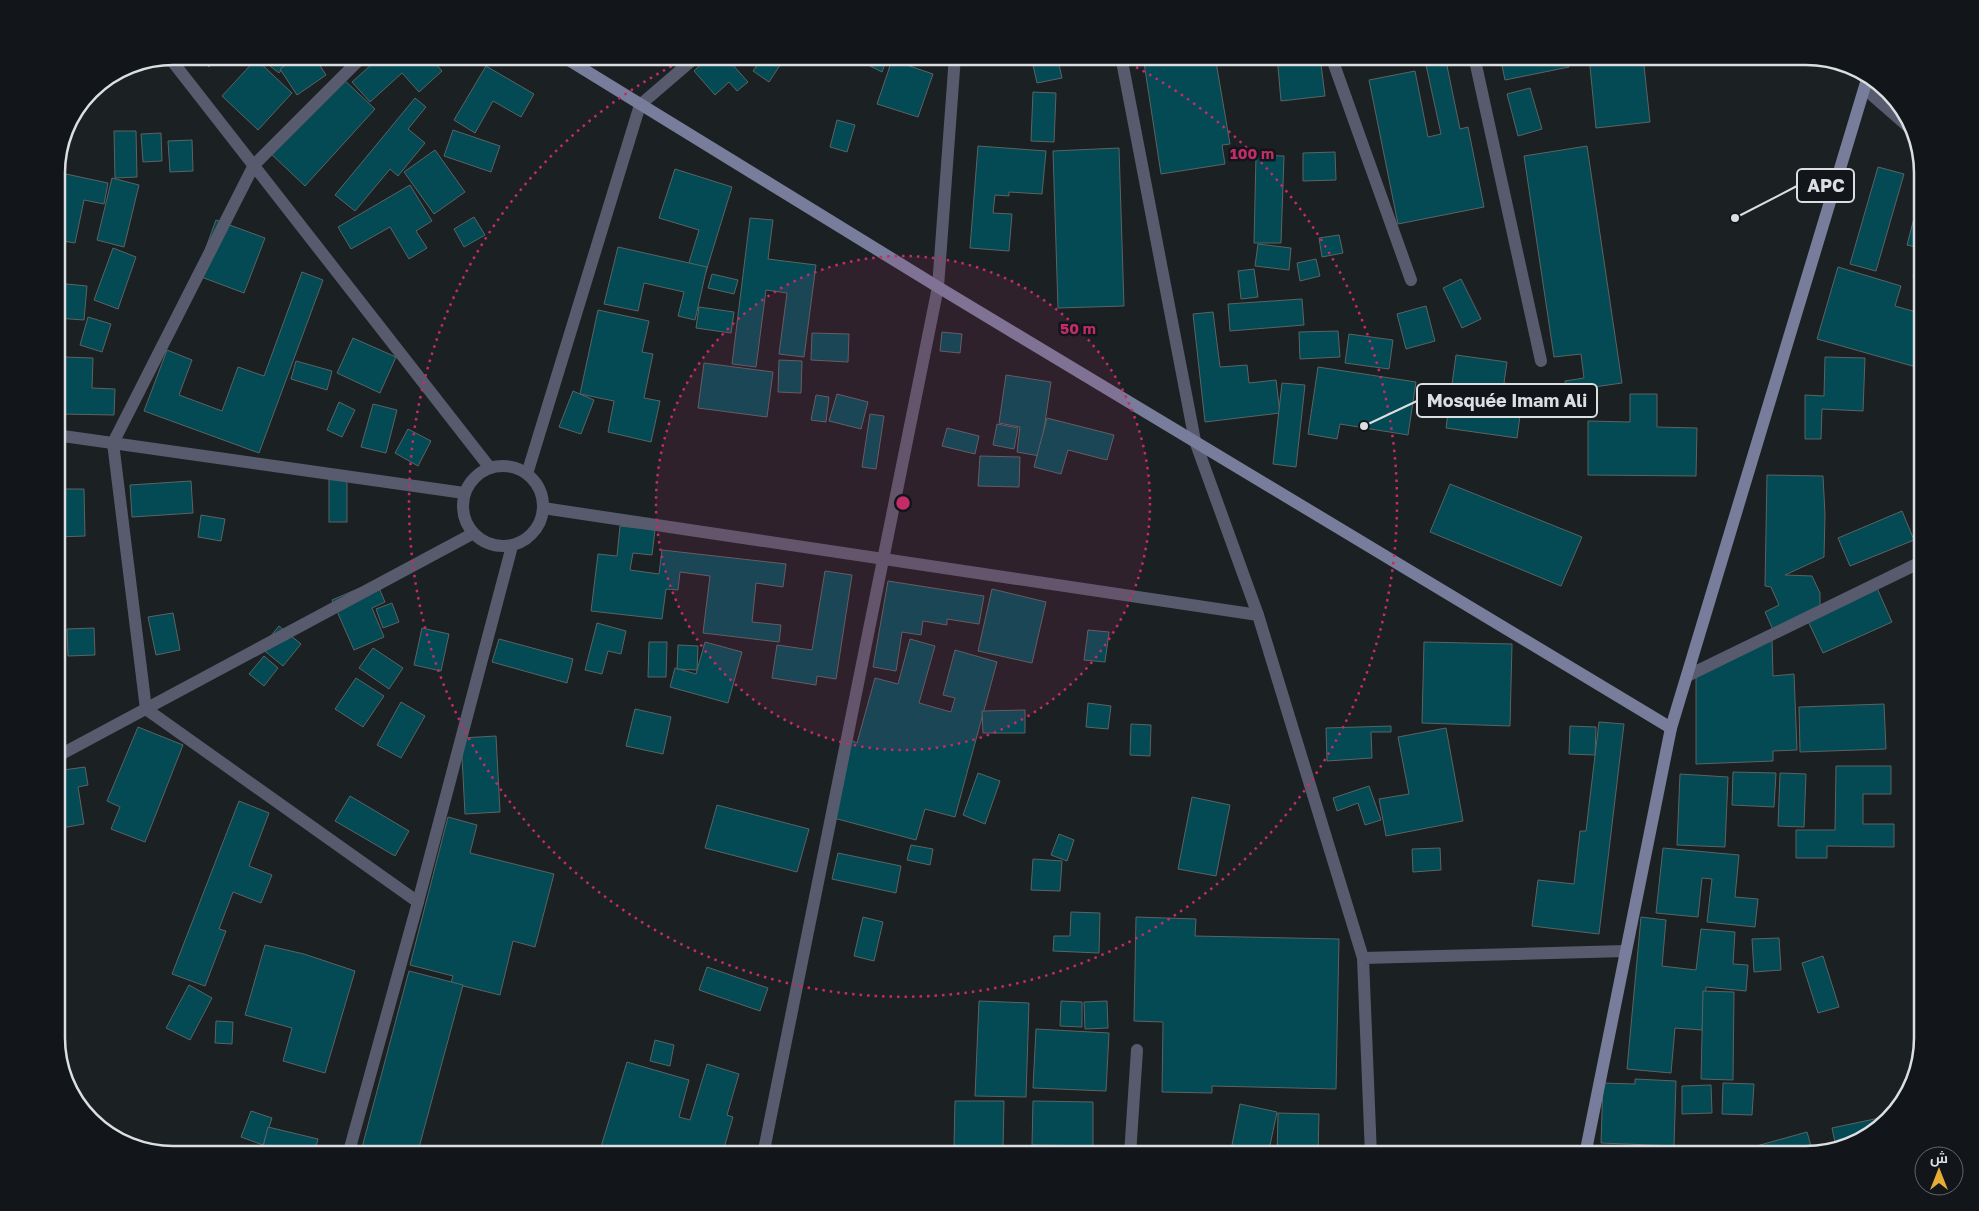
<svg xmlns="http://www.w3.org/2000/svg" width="1979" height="1211" font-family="'Golos Text',Cairo,sans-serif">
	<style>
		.building { fill: #034a54; stroke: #5b6364 }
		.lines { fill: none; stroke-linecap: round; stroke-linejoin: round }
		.street { stroke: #575b6d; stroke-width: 12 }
		.secondary { stroke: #777d9a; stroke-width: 12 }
		.ring { fill: none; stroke: #c42c68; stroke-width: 2.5; stroke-dasharray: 2.5 5 }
		.rim { fill: none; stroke: #dbdfe1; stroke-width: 2.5 }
		.centre { fill: #c42c68; stroke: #12161a; stroke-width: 2.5 }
		.ring-label { font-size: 15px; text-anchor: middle; font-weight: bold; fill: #c42c68; stroke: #12161a; stroke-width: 5; stroke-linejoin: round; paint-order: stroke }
		.leader { fill: none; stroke: #dbdfe1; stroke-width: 2 }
		.callout-dot { fill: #dbdfe1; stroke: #12161a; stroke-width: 2 }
		.callout { fill: #12161a; stroke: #dbdfe1; stroke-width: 2 }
		.callout-label { font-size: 18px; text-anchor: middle; font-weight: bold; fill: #dbdfe1 }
	</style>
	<rect width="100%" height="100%" fill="#1b2023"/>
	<g class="building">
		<path d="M197,56h22l-10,11z"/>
		<path d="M262,56h30l-13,17 -19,-15z"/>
		<path d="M300,56h14l12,19 -29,20 -17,-26z"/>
		<path d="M381,56h48l13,15 -23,21 -17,-19 -32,29 -18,-20z"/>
		<path d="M710,56h15l23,26 -11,9 -8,-9 -14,13 -21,-24z"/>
		<path d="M764,56h22l-17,26 -16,-11z"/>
		<path d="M850,56h38l-6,16z"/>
		<path d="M896,56h37l-2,9z"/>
		<path d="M1031,56h26l5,22 -25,5z"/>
		<path d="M1143,56h72l15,88 -8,1 3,19 -64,10z"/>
		<path d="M1277,56h43l5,40 -44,5z"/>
		<path d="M1500,56h66l3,11 -64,13z"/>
		<path d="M1589,56h54l7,66 -54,6z"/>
		<path d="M256,59l36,34 -34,37 -36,-34z"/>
		<path d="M892,60l41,14 -15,43 -41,-13z"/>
		<path d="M1446,61l14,68 8,-2 16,80 -86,17 -29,-144 46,-9 13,66 13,-3 -15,-69z"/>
		<path d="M486,66l48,28 -13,23 -28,-16 -18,32 -21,-13z"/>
		<path d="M341,77l34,32 -70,77 -36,-34z"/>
		<path d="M1530,88l12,41 -24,7 -11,-42z"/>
		<path d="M1033,92l23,1 -2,49 -23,-1z"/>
		<path d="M415,98l11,9 -18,22 17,14 -27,33 -8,-7 -35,42 -20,-16z"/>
		<path d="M837,120l18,5 -8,27 -17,-5z"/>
		<path d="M453,130l47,16 -9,26 -47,-16z"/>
		<path d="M114,131h22l1,46 -22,1z"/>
		<path d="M161,133l1,28 -19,1 -2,-28z"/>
		<path d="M192,140l1,31 -23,1 -2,-31z"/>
		<path d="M978,146l68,5 -4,43 -33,-2v4l-14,-1 -2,18 19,1 -3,37 -39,-3z"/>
		<path d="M1587,146l35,237 -56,8 -1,-10 19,-3 -3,-24 -27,3 -30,-201z"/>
		<path d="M1119,148l5,158 -66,2 -5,-157z"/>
		<path d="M435,150l30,42 -31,22 -30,-42z"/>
		<path d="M1335,152l1,28 -33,1v-28z"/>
		<path d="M1256,155l28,1 -3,87h-27z"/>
		<path d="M1878,167l26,7 -28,97 -26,-7z"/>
		<path d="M675,169l57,18 -27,88 -18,-6 12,-39 -40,-12z"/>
		<path d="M66,174l42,9 -4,21 -20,-4 -9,43 -19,-3v-20z"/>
		<path d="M112,178l27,7 -15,62 -27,-7z"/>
		<path d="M410,185l22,36 -16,10 11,17 -18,11 -19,-32 -39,22 -13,-22z"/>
		<path d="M1918,203l5,1v75l-10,-2 7,-29 -13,-3z"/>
		<path d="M474,217l11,18 -21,12 -10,-18z"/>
		<path d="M750,218l23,2 -5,39 48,6 -12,92 -25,-3 8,-61 -21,-3 -10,77 -24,-3z"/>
		<path d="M216,220l49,18 -21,55 -48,-18z"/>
		<path d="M1339,235l4,18 -21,4 -3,-19z"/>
		<path d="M1258,244l33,4 -2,22 -34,-4z"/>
		<path d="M618,247l89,20 -12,53 -17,-4 6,-24 -40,-9 -6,28 -34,-7z"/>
		<path d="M113,248l23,9 -18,52 -24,-9z"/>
		<path d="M1316,259l4,17 -20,5 -3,-18z"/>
		<path d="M1838,267l63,19 -6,20 28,8v55l-106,-30z"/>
		<path d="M1254,269l4,28 -17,2 -3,-28z"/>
		<path d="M302,272l21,8 -64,173 -115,-42 23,-61 25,10 -13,35 43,16 16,-44 26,9z"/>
		<path d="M712,274l26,6 -4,14 -26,-6z"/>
		<path d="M1461,279l20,40 -19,9 -19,-40z"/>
		<path d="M56,283l31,3 -3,34 -28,-2z"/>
		<path d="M1302,299l2,26 -74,6 -2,-27z"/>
		<path d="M1426,306l9,35 -29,8 -9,-35z"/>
		<path d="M699,307l35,5 -3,21 -35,-5z"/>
		<path d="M598,310l51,11 -7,31 11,2 -9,44 16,3 -9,41 -43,-10 6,-31 -34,-7z"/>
		<path d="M1213,312l7,55 27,-2 2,18 27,-3 4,33 -75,9 -12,-108z"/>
		<path d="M88,317l23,7 -9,28 -22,-7z"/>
		<path d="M1338,331l2,26 -40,2 -1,-27z"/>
		<path d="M942,332l20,2 -2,19 -20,-2z"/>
		<path d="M812,333l37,1 -1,28 -37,-2z"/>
		<path d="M1349,334l44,6 -4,29 -44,-6z"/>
		<path d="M353,338l43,19 -16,36 -43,-20z"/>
		<path d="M1456,355l51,7 -3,21 20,3 -7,52 -71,-10z"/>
		<path d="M64,357l29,1 -1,30 23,1 -1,26 -52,-1z"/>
		<path d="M1825,357l40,1 -2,53 -41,-2 -1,30h-16v-44l19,1z"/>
		<path d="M779,360l23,1 -1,32 -23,-1z"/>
		<path d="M296,361l36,10 -5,19 -36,-11z"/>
		<path d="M704,363l69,9 -6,45 -69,-9z"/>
		<path d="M1318,367l98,15 -8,53 -68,-11 -3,15 -29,-5z"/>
		<path d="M1006,375l45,7 -11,74 -23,-4 3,-25 -21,-4z"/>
		<path d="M1282,383l23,2 -9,82 -23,-3z"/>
		<path d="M573,391l21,9 -13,34 -22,-7z"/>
		<path d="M837,394l31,8 -7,27 -32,-8z"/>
		<path d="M1630,394h27v33l40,1 -1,48 -108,-1v-54l42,1z"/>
		<path d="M816,395l13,2 -3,25 -15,-2z"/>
		<path d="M339,402l16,8 -13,27 -15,-7z"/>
		<path d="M373,404l24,6 -11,43 -25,-6z"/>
		<path d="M870,414l14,2 -8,53 -14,-2z"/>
		<path d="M1047,418l67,17 -7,25 -39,-10 -7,24 -27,-7z"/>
		<path d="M997,424l21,4 -4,21 -21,-4z"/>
		<path d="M947,428l32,8 -4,18 -33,-8z"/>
		<path d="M408,429l23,12 -13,25 -23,-13z"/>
		<path d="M980,456l40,1 -1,30 -41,-1z"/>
		<path d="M1767,475l56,1 2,38 -1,43 -39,18 27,1 8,17v18l-46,21 -9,-20 14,-7 -8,-18 -6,-1z"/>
		<rect x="329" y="478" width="18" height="44"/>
		<path d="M191,481l2,32 -61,4 -2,-32z"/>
		<path d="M1450,484l132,53 -21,49 -131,-54z"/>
		<path d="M56,489h28l1,47 -27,1z"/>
		<path d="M1902,511l12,29 -64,26 -12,-28z"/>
		<path d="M201,515l24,4 -4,22 -23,-4z"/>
		<path d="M620,526l35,4 -3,25 -19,-2 -3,17 29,4 3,-24 124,14 -3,23 -27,-4 -4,39 29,3 -2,17 -76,-9 7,-57 -30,-4 -2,18 -12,-1 -4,30 -71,-8 7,-57 19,2z"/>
		<path d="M825,571l27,4 -16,104 -19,-3 -1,9 -44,-7 5,-33 35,5z"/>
		<path d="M376,581l9,21 -13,6 12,29 -30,13 -22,-50z"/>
		<path d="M888,581l96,15 -5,28 -32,-5v6l-24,-4 -2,14 -19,-3 -6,39 -23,-4z"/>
		<path d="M1877,588l15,34 -69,31 -16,-34z"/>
		<path d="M992,589l54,13 -14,61 -54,-12z"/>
		<path d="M392,603l7,19 -16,6 -7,-19z"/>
		<path d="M173,613l7,37 -24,5 -8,-38z"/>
		<path d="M597,623l29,8 -5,23 -13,-3 -6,23 -17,-4z"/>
		<path d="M279,626l22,18 -18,22 -22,-18z"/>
		<path d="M94,628l1,27 -27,1 -1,-27z"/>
		<path d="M422,628l27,6 -8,37 -27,-6z"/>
		<path d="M1088,630l21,2 -4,30 -21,-2z"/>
		<path d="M499,639l74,20 -6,24 -75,-21z"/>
		<path d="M910,639l25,7 -16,57 32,9 4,-14 -12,-3 12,-45 42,12 -42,155 -30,-8 -9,31 -86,-23 21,-77 6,3 18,-65 23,6z"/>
		<path d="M1772,639l1,37 21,-2 3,76 -24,1v10l-77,3v-88z"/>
		<path d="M649,642h18l-1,35h-18z"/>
		<path d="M705,642l37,10 -14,51 -58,-16 5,-19 21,6z"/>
		<path d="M1424,642l88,2 -2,82 -88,-3z"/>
		<path d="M678,645l20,1 -1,24 -20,-1z"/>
		<path d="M373,648l30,20 -14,21 -30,-21z"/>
		<path d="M264,656l14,12 -14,18 -15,-12z"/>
		<path d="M356,678l28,18 -21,31 -28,-18z"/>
		<path d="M401,702l24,14 -24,42 -24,-13z"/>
		<path d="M1088,703l23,3 -3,23 -22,-2z"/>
		<path d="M1884,704l2,45 -86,3 -1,-45z"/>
		<path d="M635,709l36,8 -8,37 -37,-8z"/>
		<path d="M1025,710v23h-42l-1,-22z"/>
		<path d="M1599,722l25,2 -25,210 -67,-8 6,-46 36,4 6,-53h6z"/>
		<path d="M1131,724l20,1 -1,31 -20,-1z"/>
		<path d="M1391,726v6h-20l1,26 -45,3 -1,-33z"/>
		<path d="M1570,726l26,1 -1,28 -26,-1z"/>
		<path d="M138,727l45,18 -38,97 -34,-13 9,-22 -13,-6z"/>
		<path d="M1446,728l17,93 -77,15 -7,-37 30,-5 -11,-57z"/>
		<path d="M496,736l4,76 -35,2 -4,-76z"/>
		<path d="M1836,766h55v28h-28v30h31v23l-67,-1v12h-31v-28h39z"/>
		<path d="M85,767l3,18 -10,2 6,37 -28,5v-58z"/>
		<path d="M1733,772l43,1 -2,34 -42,-2z"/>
		<path d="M978,773l22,8 -15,43 -22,-9z"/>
		<path d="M1780,773l26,1 -2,53 -26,-1z"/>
		<path d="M1680,774l48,3 -3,70 -48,-2z"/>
		<path d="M1369,786l12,34 -16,5 -7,-22 -21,8 -4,-13z"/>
		<path d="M350,796l59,35 -14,25 -60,-35z"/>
		<path d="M1192,797l38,8 -14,71 -38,-7z"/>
		<path d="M239,801l30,12 -20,53 23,9 -11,28 -28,-11 -14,37 7,2 -21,55 -33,-12z"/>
		<path d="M717,805l92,24 -12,43 -92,-24z"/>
		<path d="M448,817l29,8 -7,28 84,21 -19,73 -22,-6 -13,54 -49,-12 2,-7 -43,-11z"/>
		<path d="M1059,834l15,6 -7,21 -16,-6z"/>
		<path d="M911,845l22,4 -3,16 -23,-5z"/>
		<path d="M1440,848l1,22 -28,2 -1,-23z"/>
		<path d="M1663,848l76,7 -4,42 23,2 -3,28 -48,-5 5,-43 -10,-1 -4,39 -42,-4z"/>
		<path d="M838,853l63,13 -5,27 -64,-14z"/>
		<path d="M1033,859l29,2 -2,30 -29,-1z"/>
		<path d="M1071,912l29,1 -1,40 -46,-2 1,-15h16z"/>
		<path d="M863,917l20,5 -9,39 -20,-5z"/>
		<path d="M1136,917l60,2 -1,17 144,3 -3,150 -124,-3v7l-50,-1 1,-70 -29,-1z"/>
		<path d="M1641,917l25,3 -4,46 34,4 5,-41 34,3 -2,32 15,1 -2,26 -40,-4 -4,43 -27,-2 -4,45 -44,-4z"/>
		<path d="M1779,938l2,32 -27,2 -2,-33z"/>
		<path d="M265,945l39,9 51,17 -30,102 -42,-12 9,-33 -47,-13z"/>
		<path d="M1823,956l16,51 -21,6 -16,-50z"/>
		<path d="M707,967l61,21 -8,23 -61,-21z"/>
		<path d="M409,971l54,14 -46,170h-57z"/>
		<path d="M189,985l23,13 -22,42 -24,-12z"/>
		<path d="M1703,991l31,1 -1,88 -32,-1z"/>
		<path d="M979,1001l50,2 -3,94 -51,-1z"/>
		<path d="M1061,1001l21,1v25l-22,-1z"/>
		<path d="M1107,1001l1,27 -23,1 -1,-27z"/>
		<path d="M216,1021l17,1 -1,22 -17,-1z"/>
		<path d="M1036,1029l73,4 -3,58 -73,-3z"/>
		<path d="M655,1040l19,5 -4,21 -20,-5z"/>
		<path d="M627,1062l62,18 -10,37 11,3 17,-56 32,10 -12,41 6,2 -11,38 -123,-2z"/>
		<path d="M1635,1079l41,2 -2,65 -73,-3 2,-60 32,1z"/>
		<path d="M1723,1083l31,1 -2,31 -30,-1z"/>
		<path d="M1711,1085l1,28 -30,1v-28z"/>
		<path d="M955,1101h49l-1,47 -49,-1z"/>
		<path d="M1033,1101l60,1v44l-61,-1z"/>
		<path d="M1240,1104l37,8 -9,43h-38z"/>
		<path d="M251,1111l21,7 -9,27 -22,-8z"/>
		<path d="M1278,1113l41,1 -1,41h-41z"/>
		<path d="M1884,1117l-20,22 -28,8 -4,-19z"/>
		<path d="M268,1127l50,12 -4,16h-53z"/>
		<path d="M1807,1132l6,21 -70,2 -1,-5z"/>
		<rect x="907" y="1149" width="42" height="6"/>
		<path d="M900,1150v5h-25v-4z"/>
		<path d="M1053,1150l49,1v4h-49z"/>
	</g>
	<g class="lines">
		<g class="street">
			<path d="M363,56l-109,109 -141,278 33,266 272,193"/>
			<path d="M1121,56l74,385 63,174 105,343"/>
			<path d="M1331,56l80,224"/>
			<path d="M1474,56l67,305"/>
			<path d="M169,57l321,411"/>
			<path d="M1865,89l47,41"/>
			<path d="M56,435l408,58"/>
			<circle cx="503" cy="506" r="40"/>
			<path d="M527,474l113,-369 57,-49"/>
			<path d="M543,508l715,107"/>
			<path d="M1687,676l236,-115"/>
			<path d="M56,757l416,-223"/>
			<path d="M348,1155l70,-253 94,-356"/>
			<path d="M763,1155l175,-868 17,-231"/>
			<path d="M1130,1155l7,-105"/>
			<path d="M1371,1155l-8,-197 263,-7"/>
		</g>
		<g class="secondary">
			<path d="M562,56l376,231 733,441"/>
			<path d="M1585,1155l86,-427 197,-652"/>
		</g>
	</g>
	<circle cx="903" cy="503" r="247" fill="#c42c68" fill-opacity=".12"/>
	<g class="ring">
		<circle cx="903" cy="503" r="247"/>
		<path d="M1116 57A494 494 0 1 1 690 57"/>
	</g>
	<path d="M0 0H1979V1211H0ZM173 65H1806A108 108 0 0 1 1914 173V1038A108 108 0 0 1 1806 1146H173A108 108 0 0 1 65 1038V173A108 108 0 0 1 173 65Z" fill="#12161a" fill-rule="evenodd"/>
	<path class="rim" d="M173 65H1806A108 108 0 0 1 1914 173V1038A108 108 0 0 1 1806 1146H173A108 108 0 0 1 65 1038V173A108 108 0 0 1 173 65Z"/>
	<circle cx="903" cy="503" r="8" class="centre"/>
	<g class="ring-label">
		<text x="1252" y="159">100 m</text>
		<text x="1078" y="334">50 m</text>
	</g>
	<path class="leader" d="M1735 218L1797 186M1364 426L1417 401"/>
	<g class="callout-dot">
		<circle cx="1735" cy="218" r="5"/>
		<circle cx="1364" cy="426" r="5"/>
	</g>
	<g class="callout">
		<rect x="1797" y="169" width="57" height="33" rx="5"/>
		<rect x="1417" y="384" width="180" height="33" rx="5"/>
	</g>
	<g class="callout-label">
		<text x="1826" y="192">APC</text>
		<text x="1507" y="407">Mosquée Imam Ali</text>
	</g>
	<g transform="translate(1939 1171)"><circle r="24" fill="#12161a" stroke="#62666a"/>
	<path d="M0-4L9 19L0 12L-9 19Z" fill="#e5ad35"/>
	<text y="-8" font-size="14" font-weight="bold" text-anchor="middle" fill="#dbdfe1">ش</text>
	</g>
</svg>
